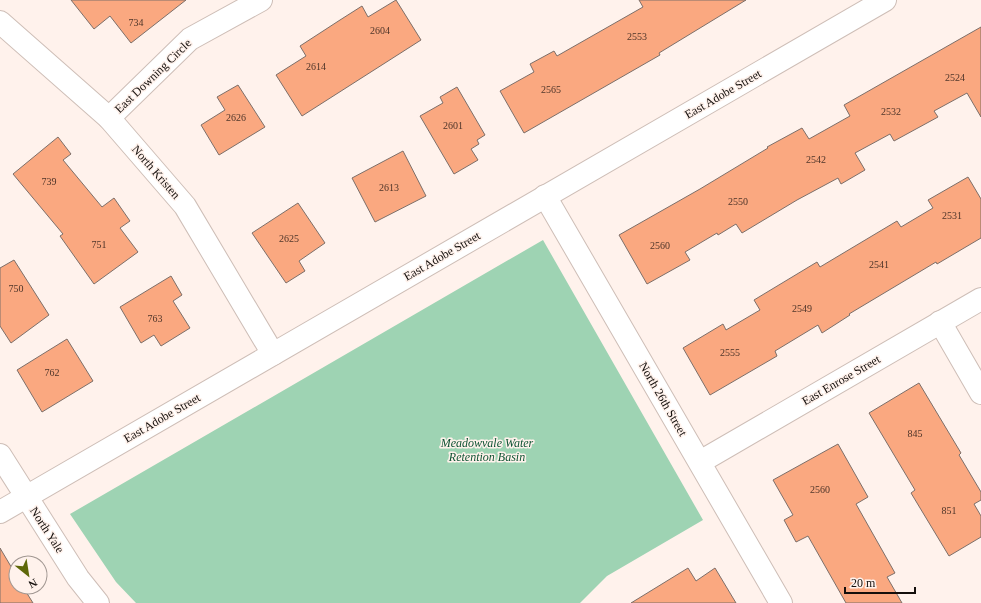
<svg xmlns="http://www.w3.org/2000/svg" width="981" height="603" font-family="'Times New Roman',serif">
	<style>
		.green { fill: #9ed3b3 }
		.building { fill: #faa880; stroke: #7d6f69 }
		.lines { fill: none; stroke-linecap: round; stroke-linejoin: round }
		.minor-casing { stroke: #cebeb7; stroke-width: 24 }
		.minor { stroke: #fff; stroke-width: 22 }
		.labels { text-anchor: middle; stroke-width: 3; stroke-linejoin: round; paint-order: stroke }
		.number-label { font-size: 10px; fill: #4e3529 }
		.street-label { font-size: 12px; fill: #140f0c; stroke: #fff2ec }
		.park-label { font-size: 12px; font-style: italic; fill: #0e5333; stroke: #fff2ec }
	</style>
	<rect width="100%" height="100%" fill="#fff2ec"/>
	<path class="green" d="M543,240l160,280 -96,56 -27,27h-444l-20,-21 -46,-68z"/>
	<g class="building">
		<path d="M71,0h115l-55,43 -21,-27 -16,13z"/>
		<path d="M396,0l25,40 -119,76 -26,-41 30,-19 -6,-10 40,-26 22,-14 6,11z"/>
		<path d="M639,0h107l-87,53 1,2 -136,78 -24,-42 34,-19 -4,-8 24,-13 3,5 86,-49z"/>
		<path d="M981,27v90l-14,-24 -33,18 4,6 -44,24 -4,-7 -35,19 10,17 -24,14 -3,-6 -41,22 -55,33 -6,-9 -18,11 -1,-2 -32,19 5,8 -43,24 -28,-49 81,-46 68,-41 -1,-1 35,-19 7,11 41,-23 -6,-11z"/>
		<path d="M238,85l27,42 -46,28 -18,-30 24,-15 -8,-13z"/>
		<path d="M457,87l28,48 -8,5 2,4 -8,5 7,11 -24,14 -34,-58 23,-13 -3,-6z"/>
		<path d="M58,137l13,17 -8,6 39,47 12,-9 16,23 -10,7 18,24 -44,32 -34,-48 3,-2 -50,-60z"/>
		<path d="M403,151l23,45 -51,26 -23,-44z"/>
		<path d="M968,177l13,22v39l-44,26 -1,-2 -87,52 1,1 -28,18 -4,-8 -43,26 2,5 -67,39 -27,-47 40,-24 3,6 34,-20 -6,-10 63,-38 3,5 77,-46 4,6 32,-19 -5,-8z"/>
		<path d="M298,203l27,40 -26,18 6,10 -19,12 -34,-50z"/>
		<path d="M14,260l35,55 -38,28 -11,-17v-58z"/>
		<path d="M171,276l11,19 -9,6 17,27 -29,18 -7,-11 -13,8 -21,-36z"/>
		<path d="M67,339l26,42 -51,31 -25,-42z"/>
		<path d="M919,383l42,70 -2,2 22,37v8l-7,4 7,12v21l-32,19 -38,-63 4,-3 -46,-77z"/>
		<path d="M838,444l30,53 -12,7 39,69 -8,4 15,26h-56l-38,-67 -12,6 -12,-22 9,-5 -20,-35z"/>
		<path d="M0,548l16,27v12h7l10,16h-33z"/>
		<path d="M688,568l8,13 19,-13 21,35h-105z"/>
	</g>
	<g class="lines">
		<defs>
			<g id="minor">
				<path d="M0,22l109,96 76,88 88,148"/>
				<path d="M109,118l81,-79 71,-39"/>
				<path d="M545,196l236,407"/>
				<path d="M940,322l41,71"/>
				<path d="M0,455l78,123 20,25"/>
				<path d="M700,462l281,-163"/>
				<path d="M0,512l885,-512"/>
			</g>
		</defs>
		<use href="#minor" class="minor-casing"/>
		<use href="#minor" class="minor"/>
	</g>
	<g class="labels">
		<g class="number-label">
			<text x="136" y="26">734</text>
			<text x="380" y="34">2604</text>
			<text x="637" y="40">2553</text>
			<text x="316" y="70">2614</text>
			<text x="955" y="81">2524</text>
			<text x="551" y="93">2565</text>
			<text x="891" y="115">2532</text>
			<text x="236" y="121">2626</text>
			<text x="453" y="129">2601</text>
			<text x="816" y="163">2542</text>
			<text x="49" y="185">739</text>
			<text x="389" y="191">2613</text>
			<text x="738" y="205">2550</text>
			<text x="952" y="219">2531</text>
			<text x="289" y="242">2625</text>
			<text x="99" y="248">751</text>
			<text x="660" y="249">2560</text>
			<text x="879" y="268">2541</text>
			<text x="16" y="292">750</text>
			<text x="802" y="312">2549</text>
			<text x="155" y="322">763</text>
			<text x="730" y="356">2555</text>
			<text x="52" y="376">762</text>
			<text x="915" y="437">845</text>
			<text x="820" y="493">2560</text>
			<text x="949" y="514">851</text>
		</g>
		<g class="street-label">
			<text transform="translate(153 76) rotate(-44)" y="4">East Downing Circle</text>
			<text transform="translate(723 94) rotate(-30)" y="4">East Adobe Street</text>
			<text transform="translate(156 172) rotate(49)" y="4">North Kristen</text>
			<text transform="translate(442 256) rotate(-30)" y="4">East Adobe Street</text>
			<text transform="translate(841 380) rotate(-30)" y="4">East Enrose Street</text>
			<text transform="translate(663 399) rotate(60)" y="4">North 26th Street</text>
			<text transform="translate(162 418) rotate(-30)" y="4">East Adobe Street</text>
			<text transform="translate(47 530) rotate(57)" y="4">North Yale</text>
		</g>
		<g class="park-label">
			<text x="487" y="447">Meadowvale Water<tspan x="487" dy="14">Retention Basin</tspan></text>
		</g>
	</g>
	<g transform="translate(28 575) rotate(150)"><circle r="19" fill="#fff2ec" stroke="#a19792"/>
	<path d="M0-3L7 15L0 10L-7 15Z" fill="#5e6708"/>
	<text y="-6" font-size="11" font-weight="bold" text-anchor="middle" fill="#140f0c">N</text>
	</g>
	<path d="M845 587v6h70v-6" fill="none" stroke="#140f0c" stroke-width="2"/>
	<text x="851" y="587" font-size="12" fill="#140f0c" stroke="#fff2ec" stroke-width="3" paint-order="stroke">20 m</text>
</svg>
